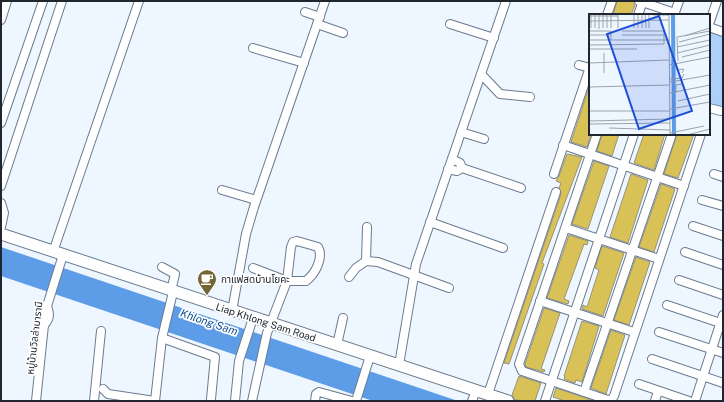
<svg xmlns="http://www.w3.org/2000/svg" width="724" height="402" font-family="'Public Sans','Noto Sans Thai',sans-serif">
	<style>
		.green { fill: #add0fb }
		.water { fill: #5d9ce6 }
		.building { fill: #d8c258; stroke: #989379 }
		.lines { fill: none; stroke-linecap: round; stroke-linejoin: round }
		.minor-casing { stroke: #6a7b8f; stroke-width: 10 }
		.major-casing { stroke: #6a7b8f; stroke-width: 13 }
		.minor { stroke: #fff; stroke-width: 8 }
		.major { stroke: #fff; stroke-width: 11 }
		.labels { text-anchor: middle; stroke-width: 3.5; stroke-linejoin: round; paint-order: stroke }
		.poi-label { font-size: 10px; fill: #20262f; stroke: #fff; text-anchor: start }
		.street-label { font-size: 10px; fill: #20262f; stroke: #fff }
		.water-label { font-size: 11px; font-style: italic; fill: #105194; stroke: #fff }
		.inset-road { fill: none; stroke: #9ca3ac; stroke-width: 1 }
		.view { fill: #1d4ed8; fill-opacity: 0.15; stroke: #1d4ed8; stroke-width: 2 }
		.inset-edge { fill: none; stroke: #20262f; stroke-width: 2 }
	</style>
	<rect width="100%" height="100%" fill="#eef6ff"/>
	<path class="green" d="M709,29l14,5 -1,76 -13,-5z"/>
	<path class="water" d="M1,247l457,154h-85l-372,-125z"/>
	<g class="building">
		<path d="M617,1h17l1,4 -4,10h-18z"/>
		<path d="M590,84l1,50 -4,13 -16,-5z"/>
		<path d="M602,134h17l-7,22 -15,-5z"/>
		<path d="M644,134h21l-11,36 -20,-7z"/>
		<path d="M677,134h17l-16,44 -14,-4z"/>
		<path d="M567,154l15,3 -40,106 2,1 -35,100 -5,-1 57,-169 -2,-6 2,-5 -5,-2 3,-5z"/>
		<path d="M594,161l15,5 -21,63 -16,-5z"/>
		<path d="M631,174l17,6 -20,63 -18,-6z"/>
		<path d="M661,184l14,5 -21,63 -15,-5z"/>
		<path d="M569,235l19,6 -1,4 -3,-1 -20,55 5,2 -1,3 -21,-6z"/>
		<path d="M602,246l22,7 -21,63 -21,-7 1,-4 4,2 10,-31 2,-6 -4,-2z"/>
		<path d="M636,257l14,5 -21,63 -15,-5z"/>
		<path d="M544,308l16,5 -19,56 4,1 -1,2 -18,-5 -1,-3z"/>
		<path d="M582,321l17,5 -17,56 -6,-2 -1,3 -11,-4 1,-3h-1z"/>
		<path d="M611,330l14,5 -19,59 -15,-6z"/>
		<path d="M519,376l22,7 -6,18 -20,-1 -3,-5z"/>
		<path d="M556,388l27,9 11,4h-29l-12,-4z"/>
	</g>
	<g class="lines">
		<defs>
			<g id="minor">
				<path d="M639,1l36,12"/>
				<path d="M305,12l15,5"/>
				<path d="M607,15l5,-14"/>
				<path d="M638,15l5,-14"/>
				<path d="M674,15l5,-14"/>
				<path d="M1,20l6,-19"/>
				<path d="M317,24l26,9"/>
				<path d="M450,24l44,14"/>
				<path d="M709,24l8,-23"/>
				<path d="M709,27l14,5"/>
				<path d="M253,48l51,15"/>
				<path d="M579,65l11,3"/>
				<path d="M481,74l19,20 30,3"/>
				<path d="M709,108l12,3"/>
				<path d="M1,123l42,-122"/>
				<path d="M461,132l23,7"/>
				<path d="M597,134l-78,230 3,7 86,29h3l3,-4 87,-262"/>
				<path d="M563,145l121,41"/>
				<path d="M462,168l59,20"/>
				<path d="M448,169l9,2 5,-3 -2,-5 -8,-4"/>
				<path d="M554,174l36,-107"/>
				<path d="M714,174l9,3"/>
				<path d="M1,186l61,-185"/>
				<path d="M222,190l34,10"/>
				<path d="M702,200l21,6"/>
				<path d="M1,203l3,10 -3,14"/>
				<path d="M430,222l73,26"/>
				<path d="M693,226l30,10"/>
				<path d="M566,228l93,31"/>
				<path d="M53,252l86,-251"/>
				<path d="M685,252l38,13"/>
				<path d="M366,261l1,-34"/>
				<path d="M162,267l13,7 -4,17"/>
				<path d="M349,277l7,-9 10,-7 12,1 71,26"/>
				<path d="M679,280l44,15"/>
				<path d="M540,301l94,31"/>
				<path d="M667,305l56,19"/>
				<path d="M232,311l14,-77 8,-27 71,-206"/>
				<path d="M44,325c-3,-8 -2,-12 3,-19l16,-51"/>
				<path d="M659,332l64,21"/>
				<path d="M162,338l53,19 -4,42"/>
				<path d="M337,345l6,-27"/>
				<path d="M652,359l71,24"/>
				<path d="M399,365l17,-101 90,-263"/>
				<path d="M639,384l50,17"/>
				<path d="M103,389l5,5 47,7"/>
				<path d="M584,392l88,-258"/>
				<path d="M488,394l68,-202"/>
				<path d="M36,401l8,-76c6,-6 6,-11 3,-19"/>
				<path d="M94,401l7,-70"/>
				<path d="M155,401l7,-63 11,-46"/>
				<path d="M235,401l4,-40 14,-43"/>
				<path d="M252,401l15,-68 20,-52 4,-34 2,-5 4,-1 21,6c6,11 -3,27 -12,34h-19l-34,-13"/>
				<path d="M315,401l1,-7 3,-2 33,9"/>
				<path d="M356,401l14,-45"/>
				<path d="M472,401l4,-11"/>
				<path d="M545,401l89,-267"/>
				<path d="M655,401l3,-10"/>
				<path d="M695,401l28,-86"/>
			</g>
			<path id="major" d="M1,234l507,167"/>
		</defs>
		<use href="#minor" class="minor-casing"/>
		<use href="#major" class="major-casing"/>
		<use href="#minor" class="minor"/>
		<use href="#major" class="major"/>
	</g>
	<defs>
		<symbol id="cafe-pin" viewBox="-11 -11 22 30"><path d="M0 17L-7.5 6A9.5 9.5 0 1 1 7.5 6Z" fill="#726734" stroke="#fff"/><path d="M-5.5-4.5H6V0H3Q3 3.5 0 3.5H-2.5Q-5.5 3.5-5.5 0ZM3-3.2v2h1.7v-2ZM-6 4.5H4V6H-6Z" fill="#fff"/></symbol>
	</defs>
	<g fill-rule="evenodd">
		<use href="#cafe-pin" x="196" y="268" width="22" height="30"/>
	</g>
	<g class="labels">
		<g class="poi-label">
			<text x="221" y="283">กาแฟสดบ้านโยคะ</text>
		</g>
		<g class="street-label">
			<text transform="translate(266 322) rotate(18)" y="4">Liap Khlong Sam Road</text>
			<text transform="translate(34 338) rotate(-83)" y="4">หมู่บ้านวิลล่าบารานี</text>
		</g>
		<g class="water-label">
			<text transform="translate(209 322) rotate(19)" y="4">Khlong Sam</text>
		</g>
	</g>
	<g transform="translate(589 14)">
		<rect width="121" height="121" fill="#eef6ff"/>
		<path d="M82,0h4l1,121h-4z" fill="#5d9ce6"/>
		<path class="inset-road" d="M2,0v14M6,0v14M10,0v15M14,0v14M18,0v14M22,0v14M29,0v14M45,0v14M49,0v14M53,0v14M56,0l1,14M60,0v14M80,0l1,121M64,1h16M0,2h29M0,7l80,-1M0,17h22v9M0,21h22M33,21h42M95,22l26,-8M0,26h80M90,28l31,-8M0,31l75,-1v-13h-42M88,33l33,-7M0,35h48M15,39v20M88,39l33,-8M93,43l28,-7M89,47l-1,-24 33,-6M0,49l80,-3M87,50l1,6 7,-1 -2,4M80,51l41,-8M81,65l12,-1 2,-4M81,68l40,-7M0,73l81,-2M81,79l40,-8M87,79v-8l6,-1M89,87l32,-7M81,95l40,-7M0,97h81M0,107l81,-2M0,110l81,-1M20,114l61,2M81,119l34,-7M98,121l23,-6"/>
		<path class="view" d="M70,2l33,95 -53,18 -32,-95z"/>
		<rect width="121" height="121" class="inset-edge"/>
	</g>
	<rect width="724" height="402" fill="none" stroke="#20262f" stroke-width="4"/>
</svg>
